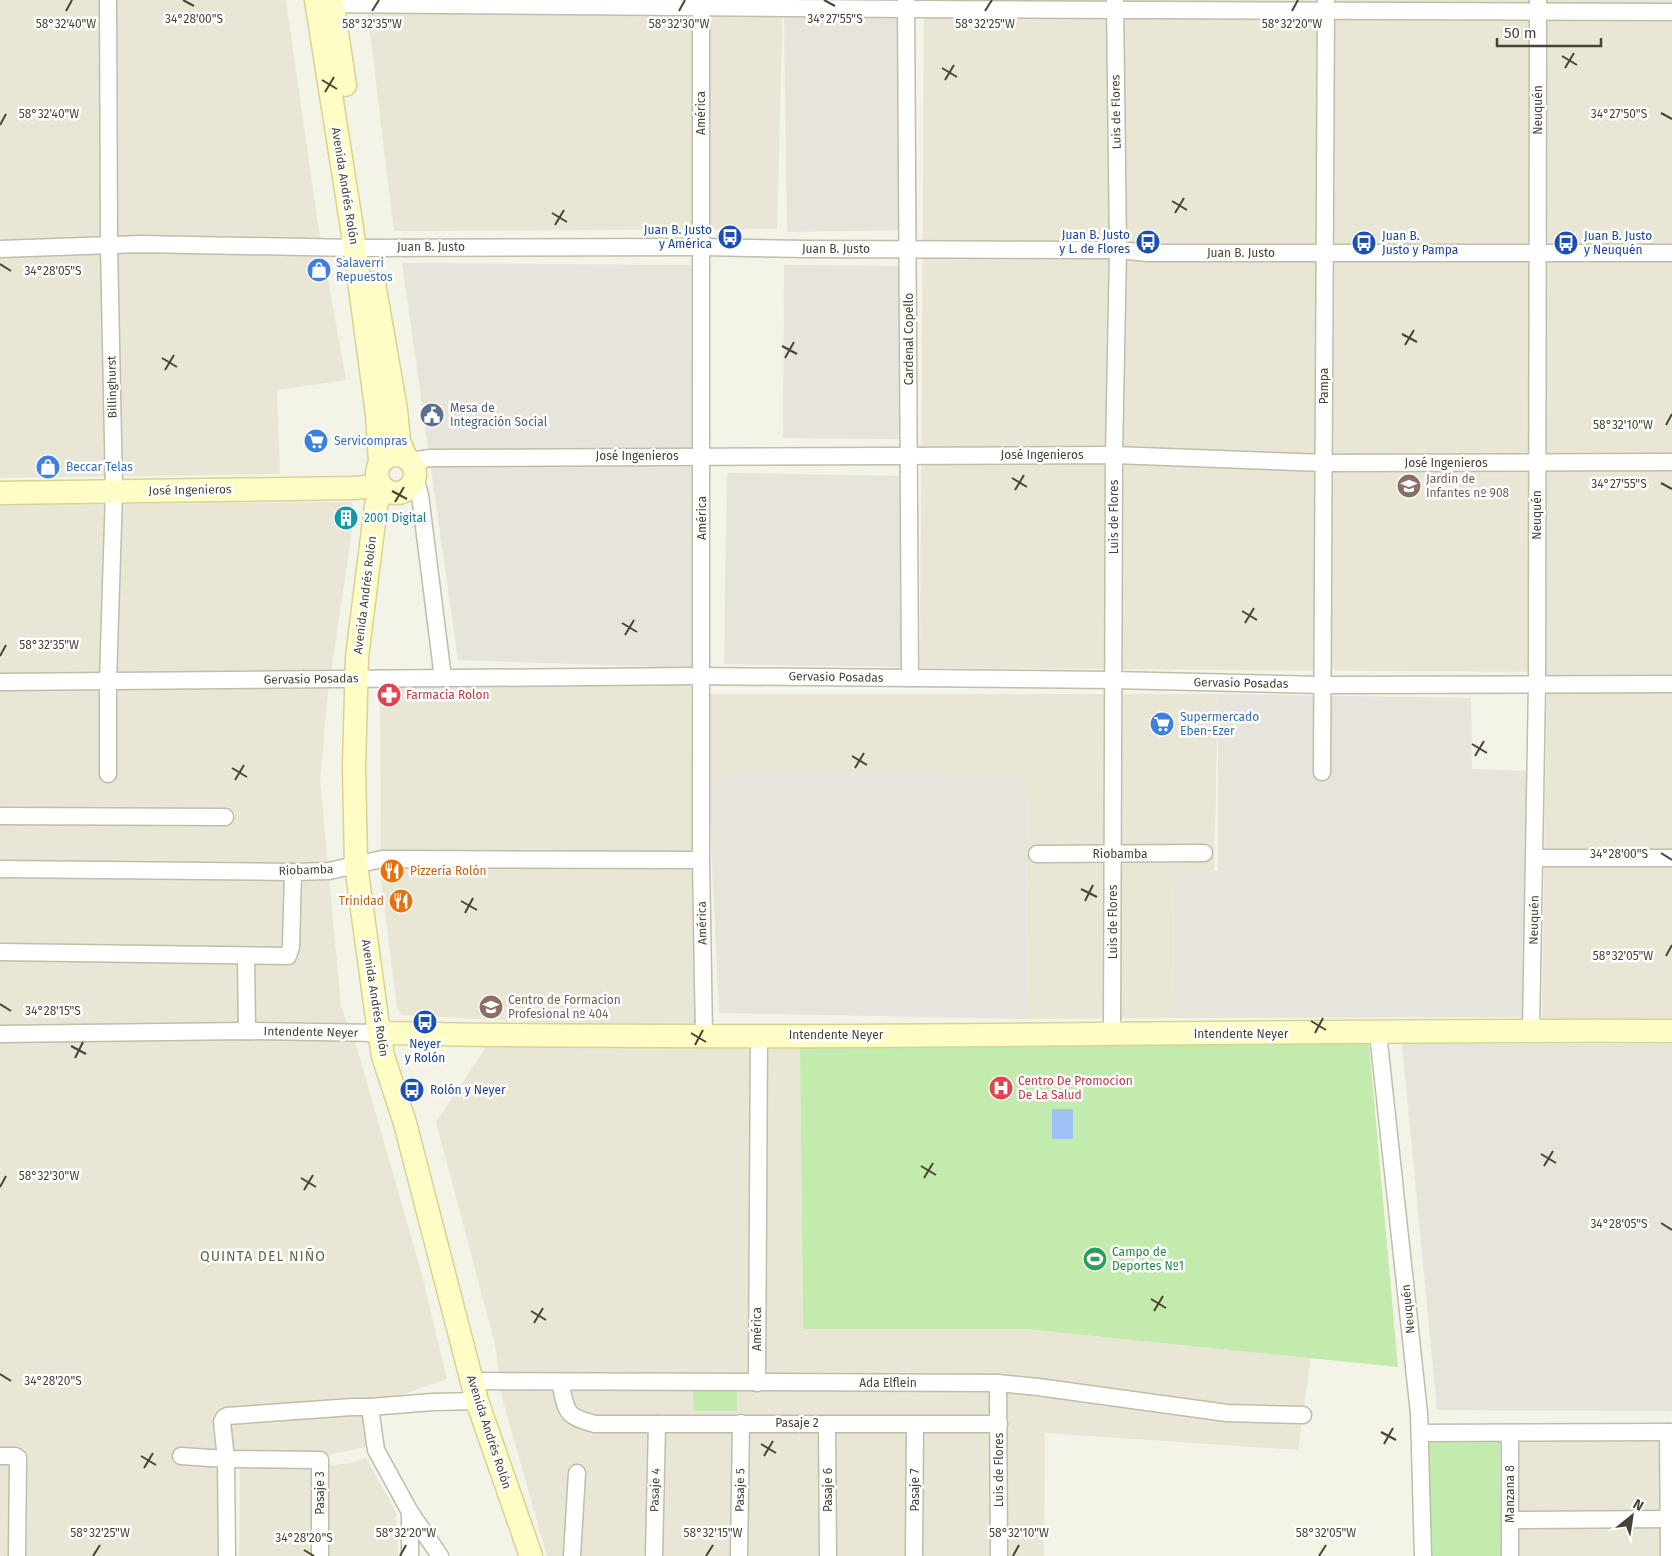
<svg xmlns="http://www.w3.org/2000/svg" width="1672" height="1556" font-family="'Fira Sans',sans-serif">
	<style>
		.residential { fill: #e9e6d5 }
		.industrial { fill: #e7e4dc }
		.green { fill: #c3ebae }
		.water { fill: #a0c1f4 }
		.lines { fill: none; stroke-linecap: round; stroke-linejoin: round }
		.street-casing { stroke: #c0bda9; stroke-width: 19 }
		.secondary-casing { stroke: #d7d394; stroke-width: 25 }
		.street { stroke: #fff; stroke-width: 16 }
		.secondary { stroke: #fffdc6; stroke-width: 22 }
		.ticks { fill: none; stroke: #484435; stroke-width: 2 }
		.labels { text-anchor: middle; stroke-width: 5; stroke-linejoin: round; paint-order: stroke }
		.street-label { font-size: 12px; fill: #484435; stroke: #fff }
		.transit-label { font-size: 12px; fill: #164399; stroke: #fff; text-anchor: start }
		.shop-label { font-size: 12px; fill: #366cbe; stroke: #fff; text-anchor: start }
		.service-label { font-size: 12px; fill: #4e5e75; stroke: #fff; text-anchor: start }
		.education-label { font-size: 12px; fill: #785e54; stroke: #fff; text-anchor: start }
		.culture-label { font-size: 12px; fill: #0d838f; stroke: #fff; text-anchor: start }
		.health-label { font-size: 12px; fill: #be3a42; stroke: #fff; text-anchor: start }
		.food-label { font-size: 12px; fill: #c56008; stroke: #fff; text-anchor: start }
		.leisure-label { font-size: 12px; fill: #27864d; stroke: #fff; text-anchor: start }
		.neighbourhood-label { font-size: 14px; letter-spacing: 1px; fill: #6b654c; stroke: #fff }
		.ticks-label { font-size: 12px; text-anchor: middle; fill: #484435; stroke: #fff; stroke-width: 5; stroke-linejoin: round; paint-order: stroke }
	</style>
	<rect width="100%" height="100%" fill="#f4f3e7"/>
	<g class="residential">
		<path d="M0,0h286l31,218 29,162 -69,10 3,84 -280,4z"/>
		<path d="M366,0h417l-6,229 -383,2z"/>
		<path d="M924,0h748v1023l-130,-1 5,-350 -627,-4z"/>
		<path d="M351,502l4,9 -27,181 -8,88 21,226 16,42 65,227 25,104 -75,26 -2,41 -51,11 -98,-3v102h-221v-1051z"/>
		<path d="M691,684l4,346 -293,-15 -5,-7 -16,-127 -1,-187 8,-6z"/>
		<path d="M709,694h509l-4,177h-40l-1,147 -146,1 -1,-244 -318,-1z"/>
		<path d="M489,1043l260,6 51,-4 3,284h222l286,29 -13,92 -253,-17 -1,123h-497l-45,-158 -7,-54 -59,-222z"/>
		<path d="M1672,1441v115h-156v-114z"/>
		<path d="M366,1458l30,54 2,44h-159l1,-90h88l23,-3z"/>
	</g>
	<g class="industrial">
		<path d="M899,16l4,214 -116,2 -3,-215z"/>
		<path d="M402,263l289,2 3,403 -236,-8z"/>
		<path d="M784,265l118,1 -1,173 -118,-1z"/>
		<path d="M727,473l181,3 -2,191 -182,-3z"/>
		<path d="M1218,694l253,4 1,71 57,2 4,246 -360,1 1,-147h44z"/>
		<path d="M708,774l318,1 1,244 -308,-6z"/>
		<path d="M1402,1044h270v367l-235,-1z"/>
	</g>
	<g class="green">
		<path d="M1369,1044l29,323 -373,-38h-222l-3,-284z"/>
		<path d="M693,1389l44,1v21h-43z"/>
		<path d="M1428,1442h72l1,114h-72z"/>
	</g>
	<rect class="water" x="1052" y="1109" width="21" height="30"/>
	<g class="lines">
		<defs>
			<g id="street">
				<path d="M701,0v860l3,176"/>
				<path d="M906,0l4,678"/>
				<path d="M322,4l584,5 766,3"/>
				<path d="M0,249l141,-5 214,4 345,-1 106,2 312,1 30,3h524"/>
				<path d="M411,461l19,-3 684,-3 210,8 348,-1"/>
				<path d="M415,478l5,17 23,183"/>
				<path d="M0,682l698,-6 415,4 210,5 349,-1"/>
				<path d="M1322,772l4,-771"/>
				<path d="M108,774v-93l6,-190 -5,-246 -1,-245"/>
				<path d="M0,816l225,1"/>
				<path d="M1037,854l167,-1"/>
				<path d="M1535,858h137"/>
				<path d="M0,869l293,3 36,-1 53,-12 319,1"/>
				<path d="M0,952l288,4 3,-9 2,-75"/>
				<path d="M246,956l1,75"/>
				<path d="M1531,1031l6,-347 1,-684"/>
				<path d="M1378,1033l41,380 4,143"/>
				<path d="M0,1034l247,-3 132,2"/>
				<path d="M1112,1034l2,-579 4,-205 -3,-250"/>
				<path d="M472,1381l526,2 40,4 189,26 76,2"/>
				<path d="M560,1382c7,30 4,34 35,42h404"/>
				<path d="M757,1383l2,-347"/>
				<path d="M998,1383l1,173"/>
				<path d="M827,1424l1,132"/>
				<path d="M1668,1432l1,124"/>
				<path d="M1420,1433l252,-1"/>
				<path d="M1510,1433v123"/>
				<path d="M0,1456h15l3,2 -1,98"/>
				<path d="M181,1456l45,3 94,1v96"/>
				<path d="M1510,1520l162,-1"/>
				<path d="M227,1556l-1,-97 -4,-37 2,-4 3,-2 125,-9h18"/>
				<path d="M410,1556v-44"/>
				<path d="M440,1556l-30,-44 -34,-62 -6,-43 63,-5 44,-1"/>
				<path d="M572,1556l5,-83"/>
				<path d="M654,1556l3,-132"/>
				<path d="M739,1556l2,-133"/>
				<path d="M914,1556l1,-132"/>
			</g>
			<g id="secondary">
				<path d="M316,0l36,228 25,186 3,48"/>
				<path d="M332,0l13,85"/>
				<path d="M374,283l22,127 3,31 6,15"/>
				<circle cx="396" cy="474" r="19"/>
				<path d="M382,488l-6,18 -19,151 -3,109 2,99 21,153 6,38 22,67 72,278 54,155"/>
				<path d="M0,493l353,-5 28,-2"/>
				<path d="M379,1033c431,9 862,-4 1293,-2"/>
			</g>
		</defs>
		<use href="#street" class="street-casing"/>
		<use href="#secondary" class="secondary-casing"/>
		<use href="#street" class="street"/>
		<use href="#secondary" class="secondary"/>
	</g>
	<path class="ticks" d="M183,0l11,6M824,0l11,6M66,11l6,-11M372,11l7,-11M679,11l6,-11M985,11l7,-11M1292,11l6,-11M1562,56l15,9M942,68l15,9M1565,68l9,-15M322,80l15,9M945,80l9,-15M325,92l9,-15M1661,113l11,6M0,125l6,-11M1172,201l15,9M552,213l15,9M1175,213l9,-15M555,225l9,-15M0,264l11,7M1402,334l15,8M1405,345l9,-15M782,346l15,8M162,358l15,9M785,358l9,-16M165,370l9,-15M1666,425l6,-11M1012,478l15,9M1661,483l11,6M1015,490l9,-15M392,491l15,8M395,502l9,-15M1242,611l15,9M622,623l15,9M1245,623l9,-15M625,635l9,-15M0,656l6,-11M1472,744l15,9M852,756l15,9M1475,756l9,-15M232,768l15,9M855,768l9,-15M235,780l9,-15M1661,853l11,7M1081,889l16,8M461,901l16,9M1085,901l8,-16M465,913l8,-15M1666,956l6,-11M0,1004l11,7M1311,1021l15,9M691,1033l15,9M1315,1033l8,-15M695,1045l8,-15M71,1046l15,8M75,1058l8,-16M1541,1154l15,9M921,1166l15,9M1544,1166l9,-15M301,1178l15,9M924,1178l9,-15M0,1187l6,-11M304,1190l9,-15M1661,1223l11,7M1151,1299l15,9M531,1311l15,9M1154,1311l9,-15M534,1323l9,-15M0,1374l11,7M1381,1432l15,8M761,1444l15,9M1384,1444l9,-16M141,1456l15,9M764,1456l9,-15M144,1468l9,-15M304,1550l10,6M93,1556l7,-11M400,1556l6,-11M706,1556l7,-11M1013,1556l6,-11M1319,1556l7,-11"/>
	<defs>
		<symbol id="bus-disc" viewBox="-11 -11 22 22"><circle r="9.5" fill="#1a4fb4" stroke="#fff"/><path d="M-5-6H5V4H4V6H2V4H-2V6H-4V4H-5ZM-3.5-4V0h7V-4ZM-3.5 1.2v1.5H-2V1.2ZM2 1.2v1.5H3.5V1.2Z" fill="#fff"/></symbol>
		<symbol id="shop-disc" viewBox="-11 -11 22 22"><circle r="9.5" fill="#3f7fe0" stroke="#fff"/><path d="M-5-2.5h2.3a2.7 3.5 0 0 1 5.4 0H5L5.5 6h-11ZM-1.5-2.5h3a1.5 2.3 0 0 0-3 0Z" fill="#fff"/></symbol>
		<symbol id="civic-disc" viewBox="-11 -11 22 22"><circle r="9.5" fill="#5c6f8a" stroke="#fff"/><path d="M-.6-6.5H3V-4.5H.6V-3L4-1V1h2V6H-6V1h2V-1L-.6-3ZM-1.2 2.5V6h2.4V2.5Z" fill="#fff"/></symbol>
		<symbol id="supermarket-disc" viewBox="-11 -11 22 22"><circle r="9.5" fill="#3f7fe0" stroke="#fff"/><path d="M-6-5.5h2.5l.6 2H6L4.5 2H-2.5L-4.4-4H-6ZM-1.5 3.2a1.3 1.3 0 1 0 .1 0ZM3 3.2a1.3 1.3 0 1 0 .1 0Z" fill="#fff"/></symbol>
		<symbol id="school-disc" viewBox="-11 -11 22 22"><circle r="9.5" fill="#8d6e63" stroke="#fff"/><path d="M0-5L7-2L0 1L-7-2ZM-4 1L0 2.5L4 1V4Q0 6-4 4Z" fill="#fff"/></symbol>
		<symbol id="building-disc" viewBox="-11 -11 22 22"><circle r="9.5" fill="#0f9aa8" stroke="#fff"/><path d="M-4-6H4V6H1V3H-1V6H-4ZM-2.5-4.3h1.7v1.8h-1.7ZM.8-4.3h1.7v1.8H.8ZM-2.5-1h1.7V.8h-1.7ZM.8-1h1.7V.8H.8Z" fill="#fff"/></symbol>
		<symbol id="pharmacy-disc" viewBox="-11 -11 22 22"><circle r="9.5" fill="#e0444e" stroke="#fff"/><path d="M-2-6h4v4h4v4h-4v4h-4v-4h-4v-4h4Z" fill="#fff"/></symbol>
		<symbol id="restaurant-disc" viewBox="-11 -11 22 22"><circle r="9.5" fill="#e8710a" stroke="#fff"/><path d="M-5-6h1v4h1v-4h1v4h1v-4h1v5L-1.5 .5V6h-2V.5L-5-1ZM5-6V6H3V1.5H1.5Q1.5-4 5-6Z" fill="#fff"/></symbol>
		<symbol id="hospital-disc" viewBox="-11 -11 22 22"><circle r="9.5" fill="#e0444e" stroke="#fff"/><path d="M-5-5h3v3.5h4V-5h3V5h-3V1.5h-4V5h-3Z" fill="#fff"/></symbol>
		<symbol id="stadium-disc" viewBox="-11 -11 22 22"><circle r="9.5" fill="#2e9e5b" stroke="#fff"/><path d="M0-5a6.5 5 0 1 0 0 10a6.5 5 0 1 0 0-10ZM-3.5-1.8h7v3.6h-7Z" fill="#fff"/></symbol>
	</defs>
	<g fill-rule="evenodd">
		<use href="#bus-disc" x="716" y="223" width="28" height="28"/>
		<use href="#bus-disc" x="1134" y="228" width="28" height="28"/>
		<use href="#bus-disc" x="1350" y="229" width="28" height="28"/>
		<use href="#bus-disc" x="1552" y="229" width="28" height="28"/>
		<use href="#shop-disc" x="305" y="256" width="28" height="28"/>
		<use href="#civic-disc" x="418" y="401" width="28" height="28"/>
		<use href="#supermarket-disc" x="302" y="427" width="28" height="28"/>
		<use href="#shop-disc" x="34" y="453" width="28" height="28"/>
		<use href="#school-disc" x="1395" y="472" width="28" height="28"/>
		<use href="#building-disc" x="332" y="504" width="28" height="28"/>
		<use href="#pharmacy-disc" x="375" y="681" width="28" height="28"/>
		<use href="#supermarket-disc" x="1148" y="710" width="28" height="28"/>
		<use href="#restaurant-disc" x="378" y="857" width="28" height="28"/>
		<use href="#restaurant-disc" x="387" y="887" width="28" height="28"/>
		<use href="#school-disc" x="477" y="993" width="28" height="28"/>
		<use href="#bus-disc" x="411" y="1008" width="28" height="28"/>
		<use href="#hospital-disc" x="987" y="1074" width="28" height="28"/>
		<use href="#bus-disc" x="398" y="1076" width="28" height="28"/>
		<use href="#stadium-disc" x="1081" y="1245" width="28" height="28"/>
	</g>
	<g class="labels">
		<g class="street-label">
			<text transform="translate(1538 110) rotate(-90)" y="4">Neuquén</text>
			<text transform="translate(1116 112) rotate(-91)" y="4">Luis de Flores</text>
			<text transform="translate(701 113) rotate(-90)" y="4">América</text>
			<text transform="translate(345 186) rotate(81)" y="4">Avenida Andrés Rolón</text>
			<text x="431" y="251">Juan B. Justo</text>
			<text x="836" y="253">Juan B. Justo</text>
			<text x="1241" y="257">Juan B. Justo</text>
			<text transform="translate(909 339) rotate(-90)" y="4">Cardenal Copello</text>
			<text transform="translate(1324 386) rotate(-90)" y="4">Pampa</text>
			<text transform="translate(112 387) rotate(-91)" y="4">Billinghurst</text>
			<text x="1042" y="459">José Ingenieros</text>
			<text x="637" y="460">José Ingenieros</text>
			<text x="1446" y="467">José Ingenieros</text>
			<text transform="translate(190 490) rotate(-1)" y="4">José Ingenieros</text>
			<text transform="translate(1537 515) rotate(-90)" y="4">Neuquén</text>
			<text transform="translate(1114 517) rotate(-90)" y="4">Luis de Flores</text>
			<text transform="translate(702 518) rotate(-90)" y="4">América</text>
			<text transform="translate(365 595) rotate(-83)" y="4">Avenida Andrés Rolón</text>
			<text transform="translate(836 677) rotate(1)" y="4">Gervasio Posadas</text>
			<text transform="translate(311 679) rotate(-1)" y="4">Gervasio Posadas</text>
			<text transform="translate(1241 683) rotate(1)" y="4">Gervasio Posadas</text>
			<text x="1120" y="858">Riobamba</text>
			<text transform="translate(306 870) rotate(-2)" y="4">Riobamba</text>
			<text transform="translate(1534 920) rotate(-89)" y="4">Neuquén</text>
			<text transform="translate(1113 922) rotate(-90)" y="4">Luis de Flores</text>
			<text transform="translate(702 923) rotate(-91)" y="4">América</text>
			<text transform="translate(375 998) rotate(81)" y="4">Avenida Andrés Rolón</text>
			<text transform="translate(311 1032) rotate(1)" y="4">Intendente Neyer</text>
			<text x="1241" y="1038">Intendente Neyer</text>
			<text x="836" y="1039">Intendente Neyer</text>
			<text transform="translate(1408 1309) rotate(-96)" y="4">Neuquén</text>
			<text transform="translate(757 1329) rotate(-90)" y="4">América</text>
			<text x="888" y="1387">Ada Elflein</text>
			<text x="797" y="1427">Pasaje 2</text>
			<text transform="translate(489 1432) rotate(72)" y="4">Avenida Andrés Rolón</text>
			<text transform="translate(999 1470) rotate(-90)" y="4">Luis de Flores</text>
			<text transform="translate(655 1490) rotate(-88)" y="4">Pasaje 4</text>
			<text transform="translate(740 1490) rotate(-89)" y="4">Pasaje 5</text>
			<text transform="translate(828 1490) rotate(-90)" y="4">Pasaje 6</text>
			<text transform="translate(915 1490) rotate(-90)" y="4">Pasaje 7</text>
			<text transform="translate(320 1493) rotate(-90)" y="4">Pasaje 3</text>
			<text transform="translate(1510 1494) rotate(-90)" y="4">Manzana 8</text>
		</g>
		<g class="transit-label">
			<text x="712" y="234" text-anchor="end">Juan B. Justo<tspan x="712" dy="14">y América</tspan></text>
			<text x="1130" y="239" text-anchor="end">Juan B. Justo<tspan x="1130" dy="14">y L. de Flores</tspan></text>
			<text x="1382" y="240">Juan B.<tspan x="1382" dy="14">Justo y Pampa</tspan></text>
			<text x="1584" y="240">Juan B. Justo<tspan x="1584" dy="14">y Neuquén</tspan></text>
			<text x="425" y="1048" text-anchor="middle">Neyer<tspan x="425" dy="14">y Rolón</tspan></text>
			<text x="430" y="1094">Rolón y Neyer</text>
		</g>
		<g class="shop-label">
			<text x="336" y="267">Salaverri<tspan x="336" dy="14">Repuestos</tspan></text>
			<text x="334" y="445">Servicompras</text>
			<text x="66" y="471">Beccar Telas</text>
			<text x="1180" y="721">Supermercado<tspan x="1180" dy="14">Eben-Ezer</tspan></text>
		</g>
		<g class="service-label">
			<text x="450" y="412">Mesa de<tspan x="450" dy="14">Integración Social</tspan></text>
		</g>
		<g class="education-label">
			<text x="1426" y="483">Jardín de<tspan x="1426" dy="14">Infantes nº 908</tspan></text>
			<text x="508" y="1004">Centro de Formacion<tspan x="508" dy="14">Profesional nº 404</tspan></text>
		</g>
		<g class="culture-label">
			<text x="364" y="522">2001 Digital</text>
		</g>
		<g class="health-label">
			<text x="406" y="699">Farmacia Rolon</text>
			<text x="1018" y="1085">Centro De Promocion<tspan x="1018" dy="14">De La Salud</tspan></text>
		</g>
		<g class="food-label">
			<text x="410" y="875">Pizzería Rolón</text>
			<text x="384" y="905" text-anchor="end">Trinidad</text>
		</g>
		<g class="leisure-label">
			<text x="1112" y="1256">Campo de<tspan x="1112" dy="14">Deportes Nº1</tspan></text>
		</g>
		<g class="neighbourhood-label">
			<text x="263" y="1261">QUINTA DEL NIÑO</text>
		</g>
	</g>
	<g class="ticks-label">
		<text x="194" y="23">34°28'00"S</text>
		<text x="835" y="23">34°27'55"S</text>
		<text x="66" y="28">58°32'40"W</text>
		<text x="372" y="28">58°32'35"W</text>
		<text x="679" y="28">58°32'30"W</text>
		<text x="985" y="28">58°32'25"W</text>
		<text x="1292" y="28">58°32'20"W</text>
		<text x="1619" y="118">34°27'50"S</text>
		<text x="49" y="118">58°32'40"W</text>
		<text x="53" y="275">34°28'05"S</text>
		<text x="1623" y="429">58°32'10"W</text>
		<text x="1619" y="488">34°27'55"S</text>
		<text x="49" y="649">58°32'35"W</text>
		<text x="1619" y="858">34°28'00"S</text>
		<text x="1623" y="960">58°32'05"W</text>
		<text x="53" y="1015">34°28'15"S</text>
		<text x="49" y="1180">58°32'30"W</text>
		<text x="1619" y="1228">34°28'05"S</text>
		<text x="53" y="1385">34°28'20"S</text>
		<text x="100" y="1537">58°32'25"W</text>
		<text x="406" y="1537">58°32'20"W</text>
		<text x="713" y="1537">58°32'15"W</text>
		<text x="1019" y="1537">58°32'10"W</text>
		<text x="1326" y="1537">58°32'05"W</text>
		<text x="304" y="1542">34°28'20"S</text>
	</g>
	<g transform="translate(1632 1516) rotate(30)" stroke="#ffffff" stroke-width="4" paint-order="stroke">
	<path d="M0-4L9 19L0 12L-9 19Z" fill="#484435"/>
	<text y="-8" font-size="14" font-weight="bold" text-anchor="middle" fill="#484435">N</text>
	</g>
	<path d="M1497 38v8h104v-8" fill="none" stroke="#484435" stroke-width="2.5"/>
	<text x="1504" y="38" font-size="15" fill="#484435" stroke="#ffffff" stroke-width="4" paint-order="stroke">50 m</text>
</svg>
